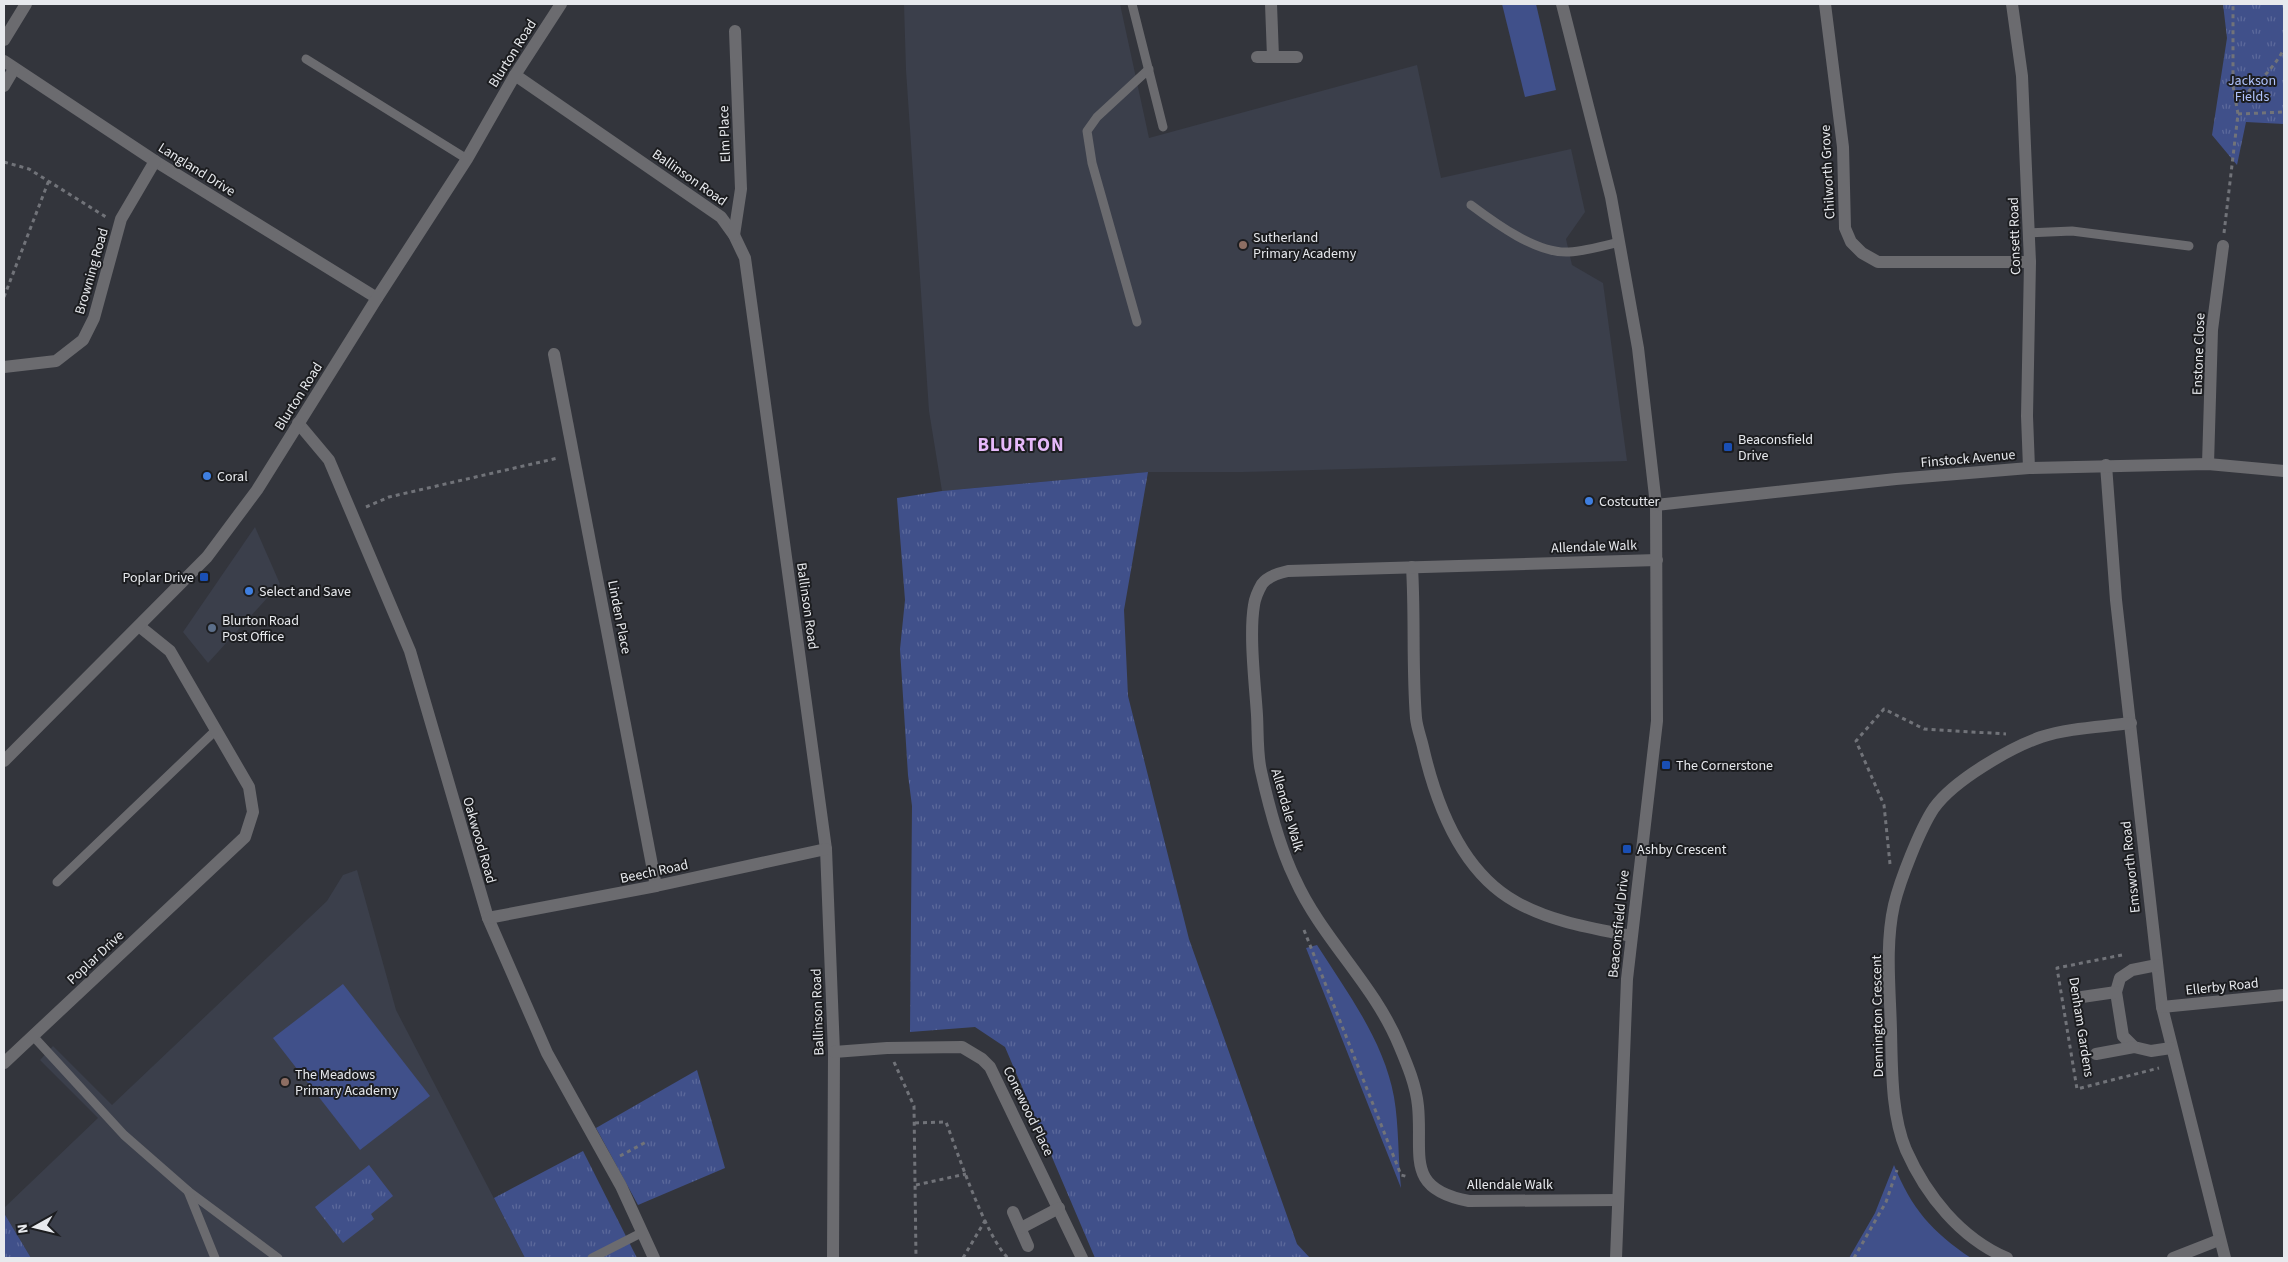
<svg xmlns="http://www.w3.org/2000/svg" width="2288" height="1262" font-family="'Source Sans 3',sans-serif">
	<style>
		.built { fill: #3b3f4b }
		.green { fill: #40508a }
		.park { fill: url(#park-tufts) }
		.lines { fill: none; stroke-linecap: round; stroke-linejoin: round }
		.path { stroke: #717379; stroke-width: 3; stroke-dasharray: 4 4; stroke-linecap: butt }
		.service { stroke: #6b6b6f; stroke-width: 9 }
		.minor { stroke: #6b6b6f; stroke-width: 12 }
		.tertiary { stroke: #6b6b6f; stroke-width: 12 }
		.education-dot { fill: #8d6e63; stroke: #1c1d20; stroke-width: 2 }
		.transit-dot { fill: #1a4fb4; stroke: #1c1d20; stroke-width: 2 }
		.shop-dot { fill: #3f7fe0; stroke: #1c1d20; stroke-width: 2 }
		.service-dot { fill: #5c6f8a; stroke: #1c1d20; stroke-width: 2 }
		.labels { text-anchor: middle; stroke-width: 4; stroke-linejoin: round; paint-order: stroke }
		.street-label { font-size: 14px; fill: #e7e9ed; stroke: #1c1d20 }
		.park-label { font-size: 14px; fill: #b0c3fc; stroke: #1c1d20 }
		.poi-label { font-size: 14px; fill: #e7e9ed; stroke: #1c1d20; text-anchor: start }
		.district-label { font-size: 19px; font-weight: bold; letter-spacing: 1px; fill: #e6b9fa; stroke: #1c1d20 }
	</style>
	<defs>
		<pattern id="park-tufts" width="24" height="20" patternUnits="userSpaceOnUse" patternTransform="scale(1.25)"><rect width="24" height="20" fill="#40508a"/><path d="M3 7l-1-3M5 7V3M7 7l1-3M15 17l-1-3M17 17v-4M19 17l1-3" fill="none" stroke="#5c699b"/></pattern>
	</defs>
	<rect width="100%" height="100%" fill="#33353c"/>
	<g class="built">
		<path d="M904,4h216l29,134 268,-73 24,113 130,-29 14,63 -19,27 6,26 31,18 24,178 -385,11h-94l-206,19 -13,-80 -23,-341z"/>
		<path d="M255,527l25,57 -72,79 -25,-31z"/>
		<path d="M357,870l39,140 129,248h-494l-27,-45v-5l94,-90 -58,-58 13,-14 59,59 215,-204 16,-26z"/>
	</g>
	<g class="green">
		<path d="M1502,4h34l20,86 -31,7z"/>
		<path d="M1317,945c30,47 67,96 77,152 5,29 4,61 7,91l-95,-240z"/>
		<path d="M343,984l87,112 -70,54 -87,-112z"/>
		<path d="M1894,1165c17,43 38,67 77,93h-122l26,-45z"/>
	</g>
	<g class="park">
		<path d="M2223,4h61v120l-38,-2 -9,43 -25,-30 15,-97z"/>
		<path d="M1148,472l-24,138 4,86 61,243 108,305 13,14h-215l-90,-211 -30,-20 -65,5 2,-226 -4,-31 -8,-126 5,-49 -8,-102 45,-7z"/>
		<path d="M697,1070l28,98 -87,37 -42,-77z"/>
		<path d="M583,1151l54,107h-112l-31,-60z"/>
		<path d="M369,1165l24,31 -22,18 3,5 -31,24 -28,-36z"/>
		<path d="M4,1213l27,45h-27z"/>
	</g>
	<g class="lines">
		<g class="path">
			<path d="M2236,102c19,-16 36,-31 48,-53"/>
			<path d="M2238,114l46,-2"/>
			<path d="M4,162l25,7 77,48"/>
			<path d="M2224,233l14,-119 -5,-28v-82"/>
			<path d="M4,297l45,-117"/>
			<path d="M366,507l23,-10 169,-39"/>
			<path d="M1890,864l-6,-59 -28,-64 28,-32 40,20 82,5"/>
			<path d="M1304,930l97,245 8,2"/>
			<path d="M2122,955l-65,13 20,121 82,-21"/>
			<path d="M894,1062l20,44 2,152"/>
			<path d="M915,1123l31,-1c12,32 40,115 62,136"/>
			<path d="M620,1156l28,-15"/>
			<path d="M916,1185l50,-11"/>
			<path d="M963,1258l23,-39"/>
			<path d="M1854,1258l32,-56 11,-32"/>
		</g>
		<g class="service">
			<path d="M1132,4l31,123"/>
			<path d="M306,59l161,100"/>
			<path d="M1471,205c24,18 66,49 98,47 16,-1 34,-6 50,-10"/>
			<path d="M2029,233l43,-2 117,15"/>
			<path d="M1137,322l-45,-159 -5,-32 10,-14 52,-48"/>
			<path d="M57,882l159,-152"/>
			<path d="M33,1036l91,99 64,56 90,67"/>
			<path d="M188,1191l27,67"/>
			<path d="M592,1258l51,-26"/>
		</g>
		<g class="minor">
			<path d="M1271,4l2,53"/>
			<path d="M1825,4l18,143 2,81 6,14 11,11 16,9h152"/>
			<path d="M2012,4l10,72 8,186 -3,154 2,52"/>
			<path d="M4,40l22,-36"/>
			<path d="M1257,57h40"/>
			<path d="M4,61l151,100 222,137"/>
			<path d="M515,75l206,142 13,18 11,23 81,591 8,203 -1,206"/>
			<path d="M4,86l10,-17"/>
			<path d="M734,235l7,-46 -6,-158"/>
			<path d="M554,354l102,532"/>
			<path d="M4,367l52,-6 27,-21 11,-22 27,-99 34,-58"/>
			<path d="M298,423l31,37 81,191 78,267 59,135 74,133 33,72"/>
			<path d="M2208,464l4,-134 11,-84"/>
			<path d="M2106,465l10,135 46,407 63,251"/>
			<path d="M1412,567c3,50 0,101 4,151 1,10 5,20 7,29 13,57 39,125 93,155 36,20 75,26 115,34"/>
			<path d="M488,918l168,-32 170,-37"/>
			<path d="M2157,965l-25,5 -12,8 -4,14 7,44 11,11 17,4 20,-3"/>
			<path d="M2082,997l34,-5"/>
			<path d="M2162,1007l122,-12"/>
			<path d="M834,1052l53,-4 75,-1 20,12 8,8 92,191"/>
			<path d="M2096,1054l38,-7"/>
			<path d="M4,1063l241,-226 8,-25 -4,-25 -79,-136 -31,-25"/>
			<path d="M1617,1200l-148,1c-65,-12 -46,-46 -51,-95 -2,-21 -11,-42 -19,-61 -25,-61 -77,-106 -104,-166 -16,-33 -26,-72 -34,-108 -4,-17 -3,-38 -4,-56 -2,-31 -8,-80 -3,-110 1,-7 4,-14 8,-21 6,-8 17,-11 26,-13l369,-11"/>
			<path d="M1013,1212l15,34"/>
			<path d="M1021,1228l38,-20"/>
			<path d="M1616,1258l11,-279 30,-258 -1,-216"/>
			<path d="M2007,1258c-47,-20 -81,-63 -101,-108 -15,-36 -14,-82 -15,-120 -1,-41 -6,-85 3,-125 6,-25 26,-76 40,-97 20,-28 76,-60 107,-71 28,-9 61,-10 90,-14"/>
			<path d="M2173,1258l46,-18"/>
		</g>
		<g class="tertiary">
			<path d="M1562,4l49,193 27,151 18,157 240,-26 133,-11 179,-4 76,7"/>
			<path d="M4,761l203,-204 50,-67 120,-192 90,-139 48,-84 46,-71"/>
		</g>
	</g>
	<g class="education-dot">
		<circle cx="1243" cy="245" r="5"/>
		<circle cx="285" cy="1082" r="5"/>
	</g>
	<g class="transit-dot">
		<rect x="1723" y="442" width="10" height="10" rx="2.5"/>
		<rect x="199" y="572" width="10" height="10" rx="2.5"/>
		<rect x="1661" y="760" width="10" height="10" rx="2.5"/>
		<rect x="1622" y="844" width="10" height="10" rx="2.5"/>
	</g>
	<g class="shop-dot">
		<circle cx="207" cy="476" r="5"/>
		<circle cx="1589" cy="501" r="5"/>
		<circle cx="249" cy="591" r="5"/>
	</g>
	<circle class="service-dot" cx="212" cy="628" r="5"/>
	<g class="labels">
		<g class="street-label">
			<text transform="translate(512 53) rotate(-58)" y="5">Blurton Road</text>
			<text transform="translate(724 134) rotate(-92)" y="5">Elm Place</text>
			<text transform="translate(197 169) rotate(32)" y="5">Langland Drive</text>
			<text transform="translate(1827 172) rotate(-93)" y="5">Chilworth Grove</text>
			<text transform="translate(690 177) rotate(35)" y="5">Ballinson Road</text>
			<text transform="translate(2014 236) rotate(-92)" y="5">Consett Road</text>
			<text transform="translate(91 271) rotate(-74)" y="5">Browning Road</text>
			<text transform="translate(2198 354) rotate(-88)" y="5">Enstone Close</text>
			<text transform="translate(298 396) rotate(-58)" y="5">Blurton Road</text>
			<text transform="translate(1968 458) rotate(-5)" y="5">Finstock Avenue</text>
			<text transform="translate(1594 546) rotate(-2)" y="5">Allendale Walk</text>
			<text transform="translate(808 606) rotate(82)" y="5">Ballinson Road</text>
			<text transform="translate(620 617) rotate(79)" y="5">Linden Place</text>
			<text transform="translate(1288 810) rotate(74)" y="5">Allendale Walk</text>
			<text transform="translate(480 840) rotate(74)" y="5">Oakwood Road</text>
			<text transform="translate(2130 867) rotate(-96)" y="5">Emsworth Road</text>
			<text transform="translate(654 871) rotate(-12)" y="5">Beech Road</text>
			<text transform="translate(1618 924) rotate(-84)" y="5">Beaconsfield Drive</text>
			<text transform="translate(95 957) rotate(-43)" y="5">Poplar Drive</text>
			<text transform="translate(2222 986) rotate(-6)" y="5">Ellerby Road</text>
			<text transform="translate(817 1012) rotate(-92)" y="5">Ballinson Road</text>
			<text transform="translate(1877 1016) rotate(-91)" y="5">Dennington Crescent</text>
			<text transform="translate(2082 1027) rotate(81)" y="5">Denham Gardens</text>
			<text transform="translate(1029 1111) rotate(64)" y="5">Conewood Place</text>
			<text x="1510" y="1189">Allendale Walk</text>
		</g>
		<g class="park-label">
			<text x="2252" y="85">Jackson<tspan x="2252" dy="16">Fields</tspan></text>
		</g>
		<g class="poi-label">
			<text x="1253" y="242">Sutherland<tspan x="1253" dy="16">Primary Academy</tspan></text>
			<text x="1738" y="444">Beaconsfield<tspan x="1738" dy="16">Drive</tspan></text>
			<text x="217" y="481">Coral</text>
			<text x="1599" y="506">Costcutter</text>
			<text x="194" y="582" text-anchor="end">Poplar Drive</text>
			<text x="259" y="596">Select and Save</text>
			<text x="222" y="625">Blurton Road<tspan x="222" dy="16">Post Office</tspan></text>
			<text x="1676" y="770">The Cornerstone</text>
			<text x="1637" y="854">Ashby Crescent</text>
			<text x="295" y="1079">The Meadows<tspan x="295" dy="16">Primary Academy</tspan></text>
		</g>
		<g class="district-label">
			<text x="1021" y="451">BLURTON</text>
		</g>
	</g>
	<rect width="2288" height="1262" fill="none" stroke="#e7e9ed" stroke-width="10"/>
	<g transform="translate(35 1227) rotate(262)" stroke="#1c1d20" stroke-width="4" paint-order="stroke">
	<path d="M0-4L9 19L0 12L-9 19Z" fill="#e7e9ed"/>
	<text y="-8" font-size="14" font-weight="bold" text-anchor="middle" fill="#e7e9ed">N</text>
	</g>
</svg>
